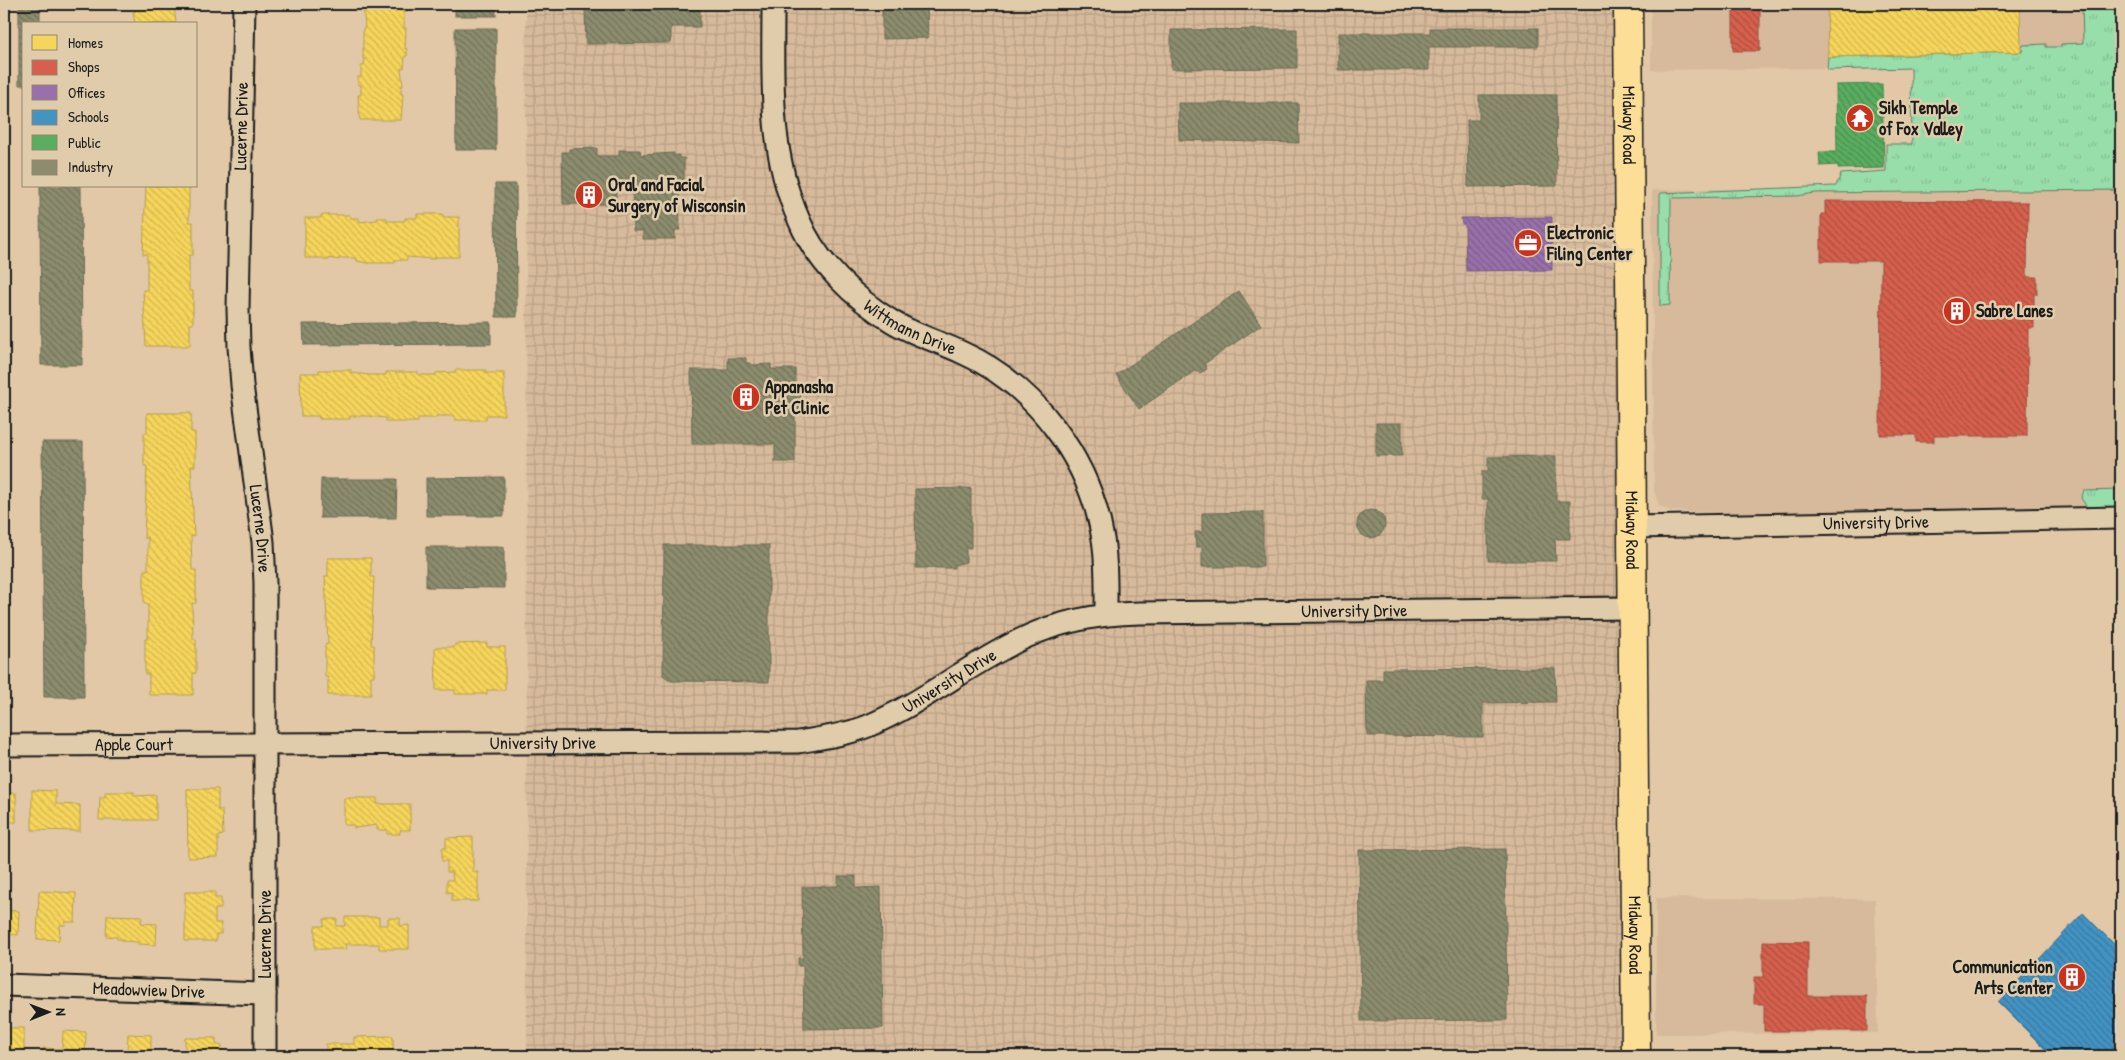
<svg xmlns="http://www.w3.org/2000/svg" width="2125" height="1060" font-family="'Patrick Hand',sans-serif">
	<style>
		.built { fill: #d7ba9b }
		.industrial { fill: url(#industrial-grid) }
		.grass { fill: url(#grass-tufts); stroke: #5a7d64 }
		.homes { fill: url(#homes-back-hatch); stroke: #b59e49 }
		.shops { fill: url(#shops-back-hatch); stroke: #9e4c3e }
		.offices { fill: url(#offices-back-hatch); stroke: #745780 }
		.schools { fill: url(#schools-back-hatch); stroke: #376f91 }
		.public { fill: url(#public-back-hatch); stroke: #47824c }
		.industry { fill: url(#industry-back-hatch); stroke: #6a6a55 }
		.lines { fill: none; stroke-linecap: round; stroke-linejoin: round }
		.minor-casing { stroke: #1c1c1c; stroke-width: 25 }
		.major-casing { stroke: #1c1c1c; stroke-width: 31 }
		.minor { stroke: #e0ccaa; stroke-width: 21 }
		.major { stroke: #fdde96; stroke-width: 28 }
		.labels { text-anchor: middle; stroke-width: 5; stroke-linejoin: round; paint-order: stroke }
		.poi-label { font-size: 18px; font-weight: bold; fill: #1c1c1c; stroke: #e0ccaa; text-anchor: start }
		.street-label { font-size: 18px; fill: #1c1c1c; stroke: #e0ccaa }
	</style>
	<defs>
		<pattern id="industrial-grid" width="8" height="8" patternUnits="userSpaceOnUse" patternTransform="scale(1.25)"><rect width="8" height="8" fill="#d7ba9b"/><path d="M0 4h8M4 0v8" fill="none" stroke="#b89f85"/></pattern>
		<pattern id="grass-tufts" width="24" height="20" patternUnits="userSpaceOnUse" patternTransform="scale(1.25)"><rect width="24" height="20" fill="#98deab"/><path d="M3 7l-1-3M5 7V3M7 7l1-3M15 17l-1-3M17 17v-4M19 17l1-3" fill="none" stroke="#82be93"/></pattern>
		<pattern id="homes-back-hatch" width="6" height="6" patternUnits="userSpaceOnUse" patternTransform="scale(1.25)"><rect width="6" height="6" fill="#f6d55c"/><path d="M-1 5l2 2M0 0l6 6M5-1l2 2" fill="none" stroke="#d2b64f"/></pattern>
		<pattern id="shops-back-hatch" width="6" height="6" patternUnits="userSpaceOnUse" patternTransform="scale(1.25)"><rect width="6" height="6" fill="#d6604d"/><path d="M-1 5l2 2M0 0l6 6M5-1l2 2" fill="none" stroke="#ad4e3f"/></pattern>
		<pattern id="offices-back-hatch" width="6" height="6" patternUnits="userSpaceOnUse" patternTransform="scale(1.25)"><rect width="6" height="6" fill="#9970ab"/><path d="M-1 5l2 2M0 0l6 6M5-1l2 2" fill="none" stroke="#7c5b8a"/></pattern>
		<pattern id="schools-back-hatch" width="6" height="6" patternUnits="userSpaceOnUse" patternTransform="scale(1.25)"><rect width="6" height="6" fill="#4393c3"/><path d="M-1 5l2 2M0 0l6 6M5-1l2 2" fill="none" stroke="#37779e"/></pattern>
		<pattern id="public-back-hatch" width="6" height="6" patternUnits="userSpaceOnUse" patternTransform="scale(1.25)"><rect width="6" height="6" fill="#5aae61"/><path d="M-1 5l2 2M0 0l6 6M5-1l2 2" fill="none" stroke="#4a8d4f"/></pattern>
		<pattern id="industry-back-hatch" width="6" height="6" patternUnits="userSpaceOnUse" patternTransform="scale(1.25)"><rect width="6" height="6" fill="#8c8c6e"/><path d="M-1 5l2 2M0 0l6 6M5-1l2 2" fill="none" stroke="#72725a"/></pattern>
	</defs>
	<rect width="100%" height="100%" fill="#e2c8a7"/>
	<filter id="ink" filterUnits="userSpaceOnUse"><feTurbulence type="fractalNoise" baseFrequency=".02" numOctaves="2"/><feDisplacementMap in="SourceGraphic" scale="10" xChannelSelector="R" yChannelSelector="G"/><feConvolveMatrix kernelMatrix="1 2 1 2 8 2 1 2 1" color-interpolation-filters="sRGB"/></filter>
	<g filter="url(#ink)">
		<g class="built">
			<path d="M1651,4h448l-1,61 -447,5z"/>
			<path d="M2121,184v323l-342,8 -108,-4 -12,-5 -5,-15 -2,-301z"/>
			<path d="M1656,898l219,1 3,134 -222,1z"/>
		</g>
		<path class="industrial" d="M526,4h1102l8,1052h-1109z"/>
		<g class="grass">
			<path d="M2082,4h39v186l-306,3 -18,3 -126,2 -1,107 -10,1v-113l176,-7 5,-12 45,-3v-27h26l-1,-76 -84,2 1,-13 194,-5 1,-7 23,-1v3h15v-3l22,-1z"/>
			<path d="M2121,490v17l-30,1 -5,-2 -5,-8 3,-7z"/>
		</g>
		<g class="homes">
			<path d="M135,4h42l-3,1 2,18 -41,1 -2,-12h2z"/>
			<path d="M363,4h44v8h-3v16h2l-1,21h2v7h-2l-1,12h-3l2,18h-2v8h2l-2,26h-41l-2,-25h3v-10h-3v-8h3v-11h3l1,-7h-2v-31h2z"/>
			<path d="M1827,4h193l1,48 -193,5z"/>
			<path d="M146,186h43v36h4v33h-4v36h4v33h-3v22h-44l-3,-56h4v-36h-4z"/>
			<path d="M417,214h26v3h16v40h-25v2l-27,-2v3h-12v3h-27l-11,-2v-3h-18v2l-10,-2v2h-6v-2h-18v-40h16v-3h29v3h9v4l18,-2v-2h10v3h18v-3h12z"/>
			<path d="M319,370h32v3l19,2h16v-3h32v3h18v-2l19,-1v-2h31v3h18v42h-18v5h-31v-4h-19v2h-18v4h-32v-4l-17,-2h-19v3h-31v-3h-18l-1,-43h19z"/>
			<path d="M147,413h44v19h4v34h-4l3,70h-3l1,34h4v33h-4l1,36h3v34h-3v22h-44v-21h-4v-35h3v-35h-4v-34h4v-32h-4l3,-72h-3v-33h3z"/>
			<path d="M328,558h43v19h3l-3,68h3v31h-3v19h-43v-18h-3v-32l3,-1 -3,-68h3z"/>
			<path d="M487,643v4h18v43h-18v4h-32v-4h-19l-1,-43h20v-3z"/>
			<path d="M187,789h31v21h4l1,25 -5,1v21l-30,1z"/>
			<path d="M32,790l24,1v13l24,1v26l-48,-1z"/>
			<path d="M105,792h29v4l22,-1v25h-57l1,-23h5z"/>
			<rect x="4" y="793" width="12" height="29"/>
			<path d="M344,798h33v6h33v26h-10v4h-13v-4h-10v-5l-23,3v-3h-10z"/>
			<path d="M473,837v35h5v29h-26v-9l-5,1v-13h6l-1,-8h-5v-11h-5v-13h4v-10z"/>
			<path d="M39,891l37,2 -1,29h-10v3h-5l-1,15 -22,-1z"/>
			<path d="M185,892h30v6h6v11h-6v14h6v11h-5v7h-31z"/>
			<path d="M4,910l15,1 -1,24 -14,-1z"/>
			<path d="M107,915l35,1 -1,7 16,1 -1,21 -18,-1v-2l-16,-1v-2h-5v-2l-11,-1z"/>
			<path d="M345,917h34v8h9v-7h12v8l9,-1v24h-30v-5h-34l1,5h-31v-23h9v-7h13l-1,7h9z"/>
			<rect x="4" y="1028" width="20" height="28"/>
			<path d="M63,1031l23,1 -1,24h-43l1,-8 19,1z"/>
			<path d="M128,1034l23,1v21h-47h8v-3l15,1z"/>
			<path d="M393,1036v18h9v2h-76v-12h28v-7z"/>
			<path d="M185,1038h31v7h6v9l-37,2z"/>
		</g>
		<g class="shops">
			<path d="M1726,4h34v47h-27v-43h-7z"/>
			<path d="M1825,201l203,1 -1,75h10v17h-3v34h-6l-1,108h-93v6h-18v-7h-36l1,-174h-60v-47h4z"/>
			<path d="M1763,941l45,1v54h59v35h-103v-27h-10v-27h9z"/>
		</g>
		<path class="offices" d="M1552,217v53l-86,1 -1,-47h-3l-1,-6z"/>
		<path class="schools" d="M2083,913l38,38v105h-69l-54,-54z"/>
		<path class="public" d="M1882,84l2,84 -46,1v-4l-18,1 -1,-14h18l-1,-67z"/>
		<g class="industry">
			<path d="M19,4h21v20h-16v61h-5z"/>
			<rect x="455" y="4" width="41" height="12"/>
			<path d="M585,4h86v2h29v21h-29v16l-85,1z"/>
			<path d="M882,4h45l1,34 -46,1z"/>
			<path d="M1436,4h116l-53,1v6h-63z"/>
			<path d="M455,28h41v122h-40z"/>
			<path d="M1430,28h108v19h-109v23h-91v-37h92z"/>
			<path d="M1297,29v39l-126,1v-39z"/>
			<path d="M1479,95h77l1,91 -89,1 -1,-67h12z"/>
			<path d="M1178,103h120l1,40 -120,-3z"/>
			<path d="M597,148v8h22v-6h21l1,5 33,-2v3l5,-1v3h5v26h-5l1,46h-5v9h-32v-8h-10l-1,-45 -16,1v17h-53l-1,-52h7v-3z"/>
			<path d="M495,184h21l1,133h-21z"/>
			<path d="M40,186h41l1,179h-41z"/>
			<path d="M1239,291l22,34 -57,39 3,5 -7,4 -4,-3 -57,39 -23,-34z"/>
			<path d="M491,322v22l-187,1 -1,-21z"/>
			<path d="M728,358h18v5h4v2l21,-1v5h24v15h6l-1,26h-5v52h-20v-18h-83l-1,-74h37z"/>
			<rect x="1376" y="423" width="26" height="33"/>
			<path d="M42,442h41l1,255h-40z"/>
			<path d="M1556,456v45h14v38h-15l1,22h-68v-62h-6v-28h6v-14z"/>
			<path d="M504,477v39h-78v-38z"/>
			<path d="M321,479h76l-1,39h-76z"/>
			<path d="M971,488v60h-5v14l-12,3v3h-38l-1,-79z"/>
			<circle cx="1371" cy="524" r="14"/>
			<path d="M1263,512v55h-61v-20h-6l-1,-15h7v-19z"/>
			<path d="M664,545h105v137l-98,-1 -8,-6z"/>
			<path d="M426,547h78v41l-78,-1z"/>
			<path d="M1555,668l1,34 -73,1v34l-116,-1 -1,-56h17v-11z"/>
			<path d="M1505,849l2,171 -146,1 -2,-171z"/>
			<path d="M838,876h18v12l25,-1 2,141 -79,1 -1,-63h-5v-8h5l-1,-71 36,-1z"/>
		</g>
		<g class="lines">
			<defs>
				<g id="minor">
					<path id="s1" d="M244,4l-6,305 1,38 3,38 21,157 2,41v473"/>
					<path id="s2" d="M773,4c0,74 -5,147 26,216 17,42 56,79 94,102 22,13 47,20 70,31 73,33 127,107 140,186 4,25 3,51 3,76"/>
					<path id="s3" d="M1631,527l490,-9"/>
					<path id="s4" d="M4,745l794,-3c23,-4 48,-7 70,-16 55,-23 102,-63 156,-88 36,-17 76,-24 115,-25l493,-5"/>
					<path id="s5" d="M4,985l261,9"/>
				</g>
				<g id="major">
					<path id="s6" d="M1628,4l8,1052"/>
				</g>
			</defs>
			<use href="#minor" class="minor-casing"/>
			<use href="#major" class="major-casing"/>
			<use href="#minor" class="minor"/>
			<use href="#major" class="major"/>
		</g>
	</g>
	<defs>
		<symbol id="temple-disc" viewBox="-11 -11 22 22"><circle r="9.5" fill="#c8321e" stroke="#e0ccaa"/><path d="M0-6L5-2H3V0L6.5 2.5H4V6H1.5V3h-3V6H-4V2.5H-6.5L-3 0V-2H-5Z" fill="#fff"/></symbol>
		<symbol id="building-disc" viewBox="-11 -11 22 22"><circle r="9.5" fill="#c8321e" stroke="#e0ccaa"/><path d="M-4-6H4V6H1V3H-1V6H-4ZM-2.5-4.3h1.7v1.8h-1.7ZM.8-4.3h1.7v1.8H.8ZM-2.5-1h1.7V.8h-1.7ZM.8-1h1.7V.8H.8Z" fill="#fff"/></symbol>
		<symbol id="office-disc" viewBox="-11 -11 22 22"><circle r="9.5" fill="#c8321e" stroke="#e0ccaa"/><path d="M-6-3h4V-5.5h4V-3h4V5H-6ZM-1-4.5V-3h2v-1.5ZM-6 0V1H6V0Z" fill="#fff"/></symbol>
	</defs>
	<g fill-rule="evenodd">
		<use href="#temple-disc" x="1844" y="102" width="32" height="32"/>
		<use href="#building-disc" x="573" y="179" width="32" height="32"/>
		<use href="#office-disc" x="1512" y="227" width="32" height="32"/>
		<use href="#building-disc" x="1941" y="295" width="32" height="32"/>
		<use href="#building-disc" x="730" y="381" width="32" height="32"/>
		<use href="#building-disc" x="2056" y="961" width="32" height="32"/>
	</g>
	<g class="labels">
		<g class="poi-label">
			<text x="1879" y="114">Sikh Temple<tspan x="1879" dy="21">of Fox Valley</tspan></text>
			<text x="608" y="191">Oral and Facial<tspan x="608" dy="21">Surgery of Wisconsin</tspan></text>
			<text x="1547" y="239">Electronic<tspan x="1547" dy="21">Filing Center</tspan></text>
			<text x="1976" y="317">Sabre Lanes</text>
			<text x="765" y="393">Appanasha<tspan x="765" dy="21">Pet Clinic</tspan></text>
			<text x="2053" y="973" text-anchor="end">Communication<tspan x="2053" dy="21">Arts Center</tspan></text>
		</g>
		<g class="street-label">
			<text dy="6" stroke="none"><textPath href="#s6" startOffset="121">Midway Road</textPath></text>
			<text transform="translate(241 126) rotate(-89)" y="6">Lucerne Drive</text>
			<text dy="6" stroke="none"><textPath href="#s2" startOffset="378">Wittmann Drive</textPath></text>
			<text dy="6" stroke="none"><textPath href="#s3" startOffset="245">University Drive</textPath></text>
			<text dy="6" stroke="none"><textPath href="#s1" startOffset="526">Lucerne Drive</textPath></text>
			<text dy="6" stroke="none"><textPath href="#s6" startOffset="526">Midway Road</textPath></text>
			<text dy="6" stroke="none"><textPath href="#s4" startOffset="1379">University Drive</textPath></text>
			<text dy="6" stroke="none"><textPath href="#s4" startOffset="959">University Drive</textPath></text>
			<text dy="6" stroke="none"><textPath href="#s4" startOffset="539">University Drive</textPath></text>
			<text dy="6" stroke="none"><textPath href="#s4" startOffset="130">Apple Court</textPath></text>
			<text transform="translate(265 934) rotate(-90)" y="6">Lucerne Drive</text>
			<text dy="6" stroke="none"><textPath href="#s6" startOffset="931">Midway Road</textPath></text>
			<text dy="6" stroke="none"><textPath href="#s5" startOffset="145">Meadowview Drive</textPath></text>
		</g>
	</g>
	<rect width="2125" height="1060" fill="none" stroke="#e0ccaa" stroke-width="20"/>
	<rect x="10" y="10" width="2105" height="1040" fill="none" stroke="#1c1c1c" stroke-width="2" filter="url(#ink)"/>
	<rect x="22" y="22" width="175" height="165" fill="#e0ccaa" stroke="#928671"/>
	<rect x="32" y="35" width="25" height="15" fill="#f6d55c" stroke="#928671"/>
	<text x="68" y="48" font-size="15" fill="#1c1c1c">Homes</text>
	<rect x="32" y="60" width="25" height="15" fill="#d6604d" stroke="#928671"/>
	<text x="68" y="72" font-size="15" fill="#1c1c1c">Shops</text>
	<rect x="32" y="85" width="25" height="15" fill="#9970ab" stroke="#928671"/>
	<text x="68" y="98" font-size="15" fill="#1c1c1c">Offices</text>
	<rect x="32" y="110" width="25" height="15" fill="#4393c3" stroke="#928671"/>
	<text x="68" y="122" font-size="15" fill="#1c1c1c">Schools</text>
	<rect x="32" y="135" width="25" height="15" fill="#5aae61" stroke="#928671"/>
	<text x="68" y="148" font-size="15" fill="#1c1c1c">Public</text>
	<rect x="32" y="160" width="25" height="15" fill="#8c8c6e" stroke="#928671"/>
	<text x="68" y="172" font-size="15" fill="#1c1c1c">Industry</text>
	<g transform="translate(48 1012) rotate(89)" stroke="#e0ccaa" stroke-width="4" paint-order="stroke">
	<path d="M0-4L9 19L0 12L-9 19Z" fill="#1c1c1c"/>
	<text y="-8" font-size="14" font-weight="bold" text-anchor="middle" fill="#1c1c1c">N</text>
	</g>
</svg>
